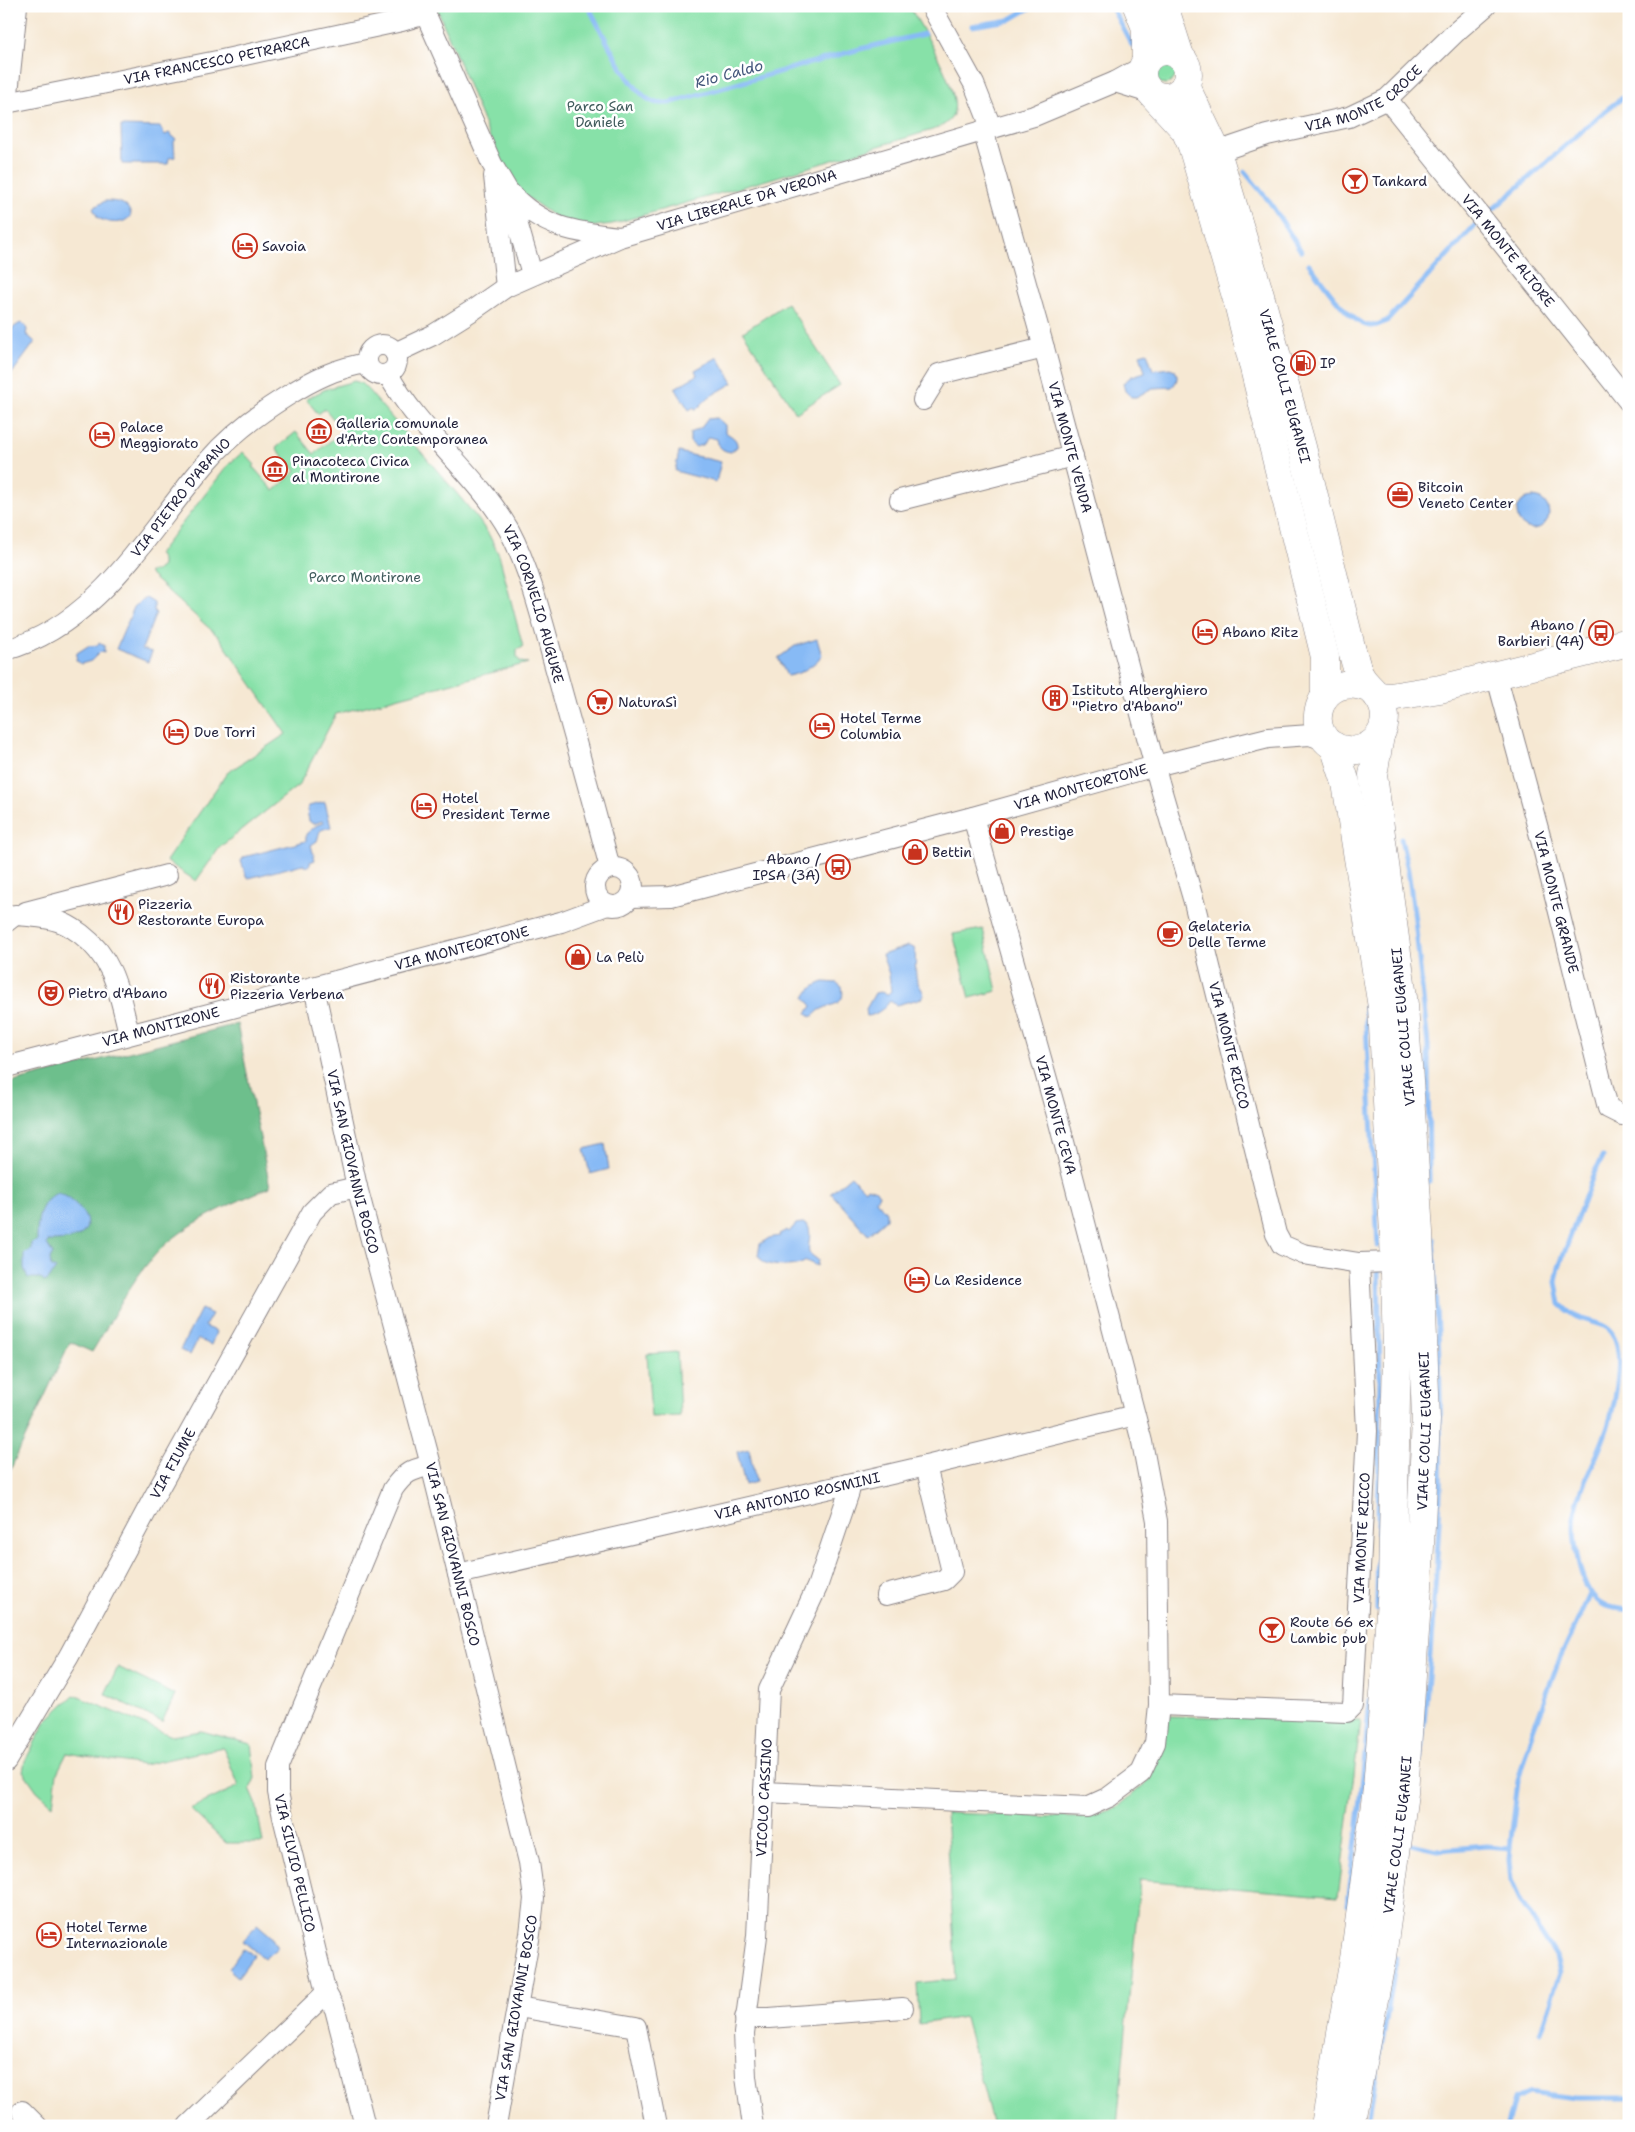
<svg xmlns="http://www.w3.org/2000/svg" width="1635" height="2132" font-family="'Shantell Sans',sans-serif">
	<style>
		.green { fill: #87e1a8; stroke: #548272 }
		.forest { fill: #6dbf8c; stroke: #487064 }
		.water { fill: #87baf5; stroke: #546e98 }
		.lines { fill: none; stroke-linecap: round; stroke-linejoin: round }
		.stream { stroke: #87baf5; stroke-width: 5 }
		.street-casing { stroke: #8c8587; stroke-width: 22 }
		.secondary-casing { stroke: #8c8587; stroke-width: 29 }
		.street { stroke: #fff; stroke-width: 20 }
		.secondary { stroke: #fff; stroke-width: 28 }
		.labels { text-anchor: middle; stroke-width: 5; stroke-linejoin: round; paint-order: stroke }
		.street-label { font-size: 14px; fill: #22223b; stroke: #fff }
		.park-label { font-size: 14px; fill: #405b5c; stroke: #fff }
		.poi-label { font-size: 14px; fill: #22223b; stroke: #fff; text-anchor: start }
		.water-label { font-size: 15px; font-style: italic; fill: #45577c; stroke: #fff }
	</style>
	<rect width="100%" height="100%" fill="#fff"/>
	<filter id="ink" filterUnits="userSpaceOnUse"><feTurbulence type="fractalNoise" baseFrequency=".02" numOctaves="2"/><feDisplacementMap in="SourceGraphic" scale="10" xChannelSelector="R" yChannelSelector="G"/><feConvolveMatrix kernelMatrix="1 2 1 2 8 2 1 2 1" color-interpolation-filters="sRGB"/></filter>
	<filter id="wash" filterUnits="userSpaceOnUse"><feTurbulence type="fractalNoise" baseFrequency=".0096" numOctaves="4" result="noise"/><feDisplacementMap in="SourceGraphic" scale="20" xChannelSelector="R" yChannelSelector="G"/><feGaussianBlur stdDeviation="1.12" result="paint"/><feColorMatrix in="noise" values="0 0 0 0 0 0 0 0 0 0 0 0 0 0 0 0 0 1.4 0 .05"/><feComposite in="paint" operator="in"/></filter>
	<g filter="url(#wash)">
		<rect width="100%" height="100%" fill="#f6e8d3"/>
		<g class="green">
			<path d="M436,6h473c12,20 51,84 45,105 -2,11 -13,16 -22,19l-162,49 -158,45 -24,3 -23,-3 -45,-32 -24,-39z"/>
			<circle cx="1165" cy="73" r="11"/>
			<path d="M787,303l53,82 -44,28 -53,-81z"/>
			<path d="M354,381l7,2 7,7 91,106 19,23 11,16 10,20 24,92 -6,3v7l3,5 8,1 -192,51 -37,71 -79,62 -24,34 -30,-20 61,-88 59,-39 -67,-97 -71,-64 8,-2 6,-5v-6l-4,-6 71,-90 14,-12 12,13 -2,2 21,24 22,-20 -20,-23 20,-16 18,22 29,-23 -18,-22 -7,5 -12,-15 20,-10z"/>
			<path d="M983,929l14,62 -27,7 -17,-64z"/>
			<path d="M677,1352l3,64 -29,1 -4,-63z"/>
			<path d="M118,1667l57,28 -13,27 -57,-28z"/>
			<path d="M74,1695l98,41 29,-5 50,13 4,34 -5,11 6,14 7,40h-37l-36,-34 49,-23 -16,-39 -80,18 -76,-12 -10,20 -4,32 -16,-14 -14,-20 2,-10 21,-40z"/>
			<path d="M1168,1716l193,4 -23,177 -198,-17 -23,246h-124l-28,-109 -46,7 -2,-41 39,-4 -10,-166 140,5 31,-10 32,-28 14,-35z"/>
		</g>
		<path class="forest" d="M237,1024l33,163c-41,18 -84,35 -115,68 -26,28 -43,65 -63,97l-22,-10 -64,137v-395z"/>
		<g class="water">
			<path d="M121,126l39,1 5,8 4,-2 7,6 -2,3 1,15 -6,1 -1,6h-46z"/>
			<path d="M105,201c11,0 23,1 26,14 -7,11 -23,8 -33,3l-5,-10z"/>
			<path d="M21,323l4,2 2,5 -1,4 9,8 -25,34 -4,-4c0,-16 -5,-41 15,-49z"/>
			<path d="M1147,352l6,18 17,-2 5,2c3,7 3,11 -3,17l-19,1 -17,9h-5l-6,-6 -2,-8 9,-7 13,-4 -5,-18z"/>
			<path d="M718,357l15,26 -24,14 -13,13 -2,-3 -5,3 -14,-22 22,-13 -2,-5z"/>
			<path d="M717,418l8,7v7c6,4 13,7 12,15l-6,5c-9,-1 -13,-5 -14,-13l-9,-2 -4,7 -8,3 -6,-5v-9l12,-6 5,-8z"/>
			<path d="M679,452l42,10 -5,20 -41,-11z"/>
			<circle cx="1533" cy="513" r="16"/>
			<path d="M146,598l8,5v8l2,2 -14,36 10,3 -4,10 -32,-13 19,-44h2l3,-4z"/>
			<path d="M817,639l5,17c-10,10 -20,18 -35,20l-9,-18 17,-12z"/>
			<path d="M99,642l5,3v8l-4,-1 -9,9 -10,3 -5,-4 1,-7 11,-7 10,-1z"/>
			<path d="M325,802l6,25c-14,4 -10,2 -14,14l-6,4 4,15 -5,2v3l-5,2 -2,-3 -54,14 -3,-2 -5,-15 3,-4 62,-16v-7l11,-9 6,-2 -1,-2 -9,3 -4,-3 -2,-11 2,-4z"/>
			<path d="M908,946l6,2c3,10 0,22 3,33 2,5 6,9 7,14l-2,3 -26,7 -6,-4c-5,7 -15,15 -23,15l-1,-7 9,-16 5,-1 8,2 3,-3 -2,-17 -7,-19z"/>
			<path d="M824,982l13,1 5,4c4,19 -9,16 -20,22 -4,1 -7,6 -10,8l-5,-4 5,-7 -7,-8c4,-9 10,-13 19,-16z"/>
			<path d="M605,1144l4,25 -19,5 -6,-25z"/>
			<path d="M851,1176l14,14 2,-3 9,3 3,5 -3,5 10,12v7l-18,16 -37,-42z"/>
			<path d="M57,1193c13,2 40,27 26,40 -9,8 -24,8 -35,8l-1,3 6,10 -3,5 1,8 5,2 -8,11 -4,2 -3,-4h-13l-4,-10v-14l7,-5v-6l6,-2c0,-18 1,-39 20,-48z"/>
			<path d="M802,1223l5,1c6,10 0,18 2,29l9,7 -1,6 -11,-5c-9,7 -32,6 -43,1l-5,-7 2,-11 9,-6 11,-2 -1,-2 8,-4 2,2 7,-8z"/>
			<path d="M201,1309l11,5 -7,12 11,6 -5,13 -13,-6 -8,16 -10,-5z"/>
			<path d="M749,1449l7,33 -11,3 -8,-33z"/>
			<path d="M257,1924l14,12 6,12 -13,11 -21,-18z"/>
			<path d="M243,1948l11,7 -16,22 -9,-8z"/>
		</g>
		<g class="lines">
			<g class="stream">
				<path d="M588,6c12,21 43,90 66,96 4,2 11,1 15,1l191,-54 64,-15"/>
				<path d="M1111,6l21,39"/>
				<path d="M972,26l37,-6 24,-14"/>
				<path d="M1245,172l24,29 32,50"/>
				<path d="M1490,212l116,-102 23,-17"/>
				<path d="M1309,264c12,15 43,64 63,62 5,0 11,-4 15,-5l91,-99"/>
				<path d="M1401,839l7,31 7,50 13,126 1,136"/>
				<path d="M1365,1006l13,240"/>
				<path d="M1603,1157l-9,16 -35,94 -3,15 4,22c5,4 9,9 15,12 11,6 30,6 37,17 15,22 1,83 -9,107 -9,24 -24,49 -28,75 -4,22 5,79 28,90 7,3 17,4 26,5"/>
				<path d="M1377,1610l3,-230 -2,-110"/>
				<path d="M1420,1763c8,-80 15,-161 19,-241 4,-95 0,-190 -6,-284"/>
				<path d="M1411,1844l26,6 50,-4 23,2"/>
				<path d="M1348,1904l12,-96 10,-108"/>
				<path d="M1540,2033l20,-60 -4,-17 -36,-56 -9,-20 -2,-20 1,-12 8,-67 12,-42 27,-74 33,-71"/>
				<path d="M1367,2126l22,-123 7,-45"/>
				<path d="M1507,2126l7,-27 15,-7 46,6h54"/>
			</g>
		</g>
	</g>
	<g filter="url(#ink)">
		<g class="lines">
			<defs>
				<g id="street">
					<path d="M422,6l70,158 16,27 24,83"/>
					<path d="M931,6l43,78 17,43"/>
					<path d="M1115,82l35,11"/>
					<path id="s1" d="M1387,99l242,303"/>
					<path id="s2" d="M6,103l211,-42 185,-40 24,-7"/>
					<path d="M7,103l10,-97"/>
					<path id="s3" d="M983,130l61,218 115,434 35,120 82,332 6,11 21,9 56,9 36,-1"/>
					<path id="s4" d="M1217,152l50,-17 82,-18 38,-18 70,-68 29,-25"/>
					<path d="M494,176l12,111"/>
					<path d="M510,193c32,35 64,39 109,44"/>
					<circle cx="382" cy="360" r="15"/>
					<path id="s5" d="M395,353l38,-18 40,-25 33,-23 114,-50 414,-121 81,-34 27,-15"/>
					<path id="s6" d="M388,374c31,58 88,98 121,156 21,39 35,97 47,140 18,66 37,132 54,198"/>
					<path d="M923,400l16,-26 105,-26"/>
					<path d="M900,500l173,-44"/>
					<path id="s7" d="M6,650c94,-26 142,-120 202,-189 22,-26 50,-47 79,-65 25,-16 49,-28 80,-33"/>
					<path id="s8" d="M1496,674l44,162 68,272 14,7 7,-1"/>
					<circle cx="614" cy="887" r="19"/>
					<path id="s9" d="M631,897l40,-1 302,-79 182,-51 113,-28 42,-3 17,6"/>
					<path d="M26,912l141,-37"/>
					<path d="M6,922l9,-7c14,1 29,2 42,6 9,2 17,8 24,13 34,26 38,60 48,99"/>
					<path id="s10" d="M314,987l43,200 74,278 98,397 5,37 -4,35 -34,192"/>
					<path id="s11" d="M6,1067l555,-145 46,-17"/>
					<path id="s12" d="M458,1574l468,-108 209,-51"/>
					<path d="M886,1595l58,-15 8,-8 -26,-106"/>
					<path id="s13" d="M1159,1705l188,7 6,-6 14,-275 -8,-168"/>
					<path id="s14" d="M6,1761l63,-105 85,-159 158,-285 19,-19 26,-6"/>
					<path d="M764,1792l323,15 22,-10 32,-24 14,-30 4,-38 -2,-184 -15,-79 -85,-327 -84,-298"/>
					<path d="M518,2007l118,20 20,99"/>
					<path d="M745,2018h24l134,-10"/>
					<path d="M22,2111l15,15"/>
					<path d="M188,2126l138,-133"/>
					<path d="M365,2126l-30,-117 -9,-16 -43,-176 -5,-25v-25l115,-278c12,-17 18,-19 38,-24"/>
					<path id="s15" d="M753,2126l-7,-49 -2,-44 13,-97 12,-246 48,-103 32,-95 -2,-8"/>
				</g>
				<g id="secondary">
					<path d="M1137,6l9,22v33"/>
					<path d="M1164,6l16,50"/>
					<circle cx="1165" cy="74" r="23"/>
					<path id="s16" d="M1185,85l32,67 42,140 43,155 50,204c3,8 4,18 9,26 4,7 12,13 17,20 12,16 8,39 -10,49 -6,4 -14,5 -22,4 -49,-7 -30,-87 26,-60"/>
					<path d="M1153,95l32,35 7,16 46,157 87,354v39"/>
					<path d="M1378,696l12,1 50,-8 189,-47"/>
					<path d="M1325,2126l30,-173 22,-164 15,-203 5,-234 -3,-118 -12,-227 -36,-224 -12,-37"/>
					<path id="s17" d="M1350,2126l32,-169 22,-164 14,-206 8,-167 -7,-188 -15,-227 -31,-230 7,-39"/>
				</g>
			</defs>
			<use href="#street" class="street-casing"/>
			<use href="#secondary" class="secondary-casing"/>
			<use href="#street" class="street"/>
			<use href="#secondary" class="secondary"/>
		</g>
	</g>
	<defs>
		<symbol id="bar-ring" viewBox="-11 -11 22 22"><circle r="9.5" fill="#fff" stroke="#c8321e" stroke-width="1.5"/><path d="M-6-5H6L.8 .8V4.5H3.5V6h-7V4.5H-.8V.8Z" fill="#c8321e"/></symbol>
		<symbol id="hotel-ring" viewBox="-11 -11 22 22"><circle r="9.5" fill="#fff" stroke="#c8321e" stroke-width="1.5"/><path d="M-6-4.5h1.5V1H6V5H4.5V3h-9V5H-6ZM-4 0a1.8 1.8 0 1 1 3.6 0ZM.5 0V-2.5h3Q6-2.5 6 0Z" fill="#c8321e"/></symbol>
		<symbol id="fuel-ring" viewBox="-11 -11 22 22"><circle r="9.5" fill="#fff" stroke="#c8321e" stroke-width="1.5"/><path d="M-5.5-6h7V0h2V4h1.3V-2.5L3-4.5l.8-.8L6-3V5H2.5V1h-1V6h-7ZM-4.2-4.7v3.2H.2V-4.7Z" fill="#c8321e"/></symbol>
		<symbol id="museum-ring" viewBox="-11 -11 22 22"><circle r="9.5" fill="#fff" stroke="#c8321e" stroke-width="1.5"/><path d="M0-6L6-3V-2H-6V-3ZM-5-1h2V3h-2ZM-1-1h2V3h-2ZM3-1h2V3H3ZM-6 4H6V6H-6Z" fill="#c8321e"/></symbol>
		<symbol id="office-ring" viewBox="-11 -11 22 22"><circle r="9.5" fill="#fff" stroke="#c8321e" stroke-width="1.5"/><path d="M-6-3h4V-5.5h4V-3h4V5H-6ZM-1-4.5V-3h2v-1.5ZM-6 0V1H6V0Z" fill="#c8321e"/></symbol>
		<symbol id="bus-ring" viewBox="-11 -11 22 22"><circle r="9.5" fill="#fff" stroke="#c8321e" stroke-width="1.5"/><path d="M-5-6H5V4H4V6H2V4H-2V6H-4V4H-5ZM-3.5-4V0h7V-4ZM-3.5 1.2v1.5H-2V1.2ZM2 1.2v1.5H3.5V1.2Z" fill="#c8321e"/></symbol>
		<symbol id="building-ring" viewBox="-11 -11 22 22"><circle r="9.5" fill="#fff" stroke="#c8321e" stroke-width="1.5"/><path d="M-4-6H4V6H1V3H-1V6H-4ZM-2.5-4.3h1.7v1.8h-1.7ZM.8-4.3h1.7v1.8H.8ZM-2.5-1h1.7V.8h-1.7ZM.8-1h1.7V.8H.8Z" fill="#c8321e"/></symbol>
		<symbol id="supermarket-ring" viewBox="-11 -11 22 22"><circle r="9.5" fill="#fff" stroke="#c8321e" stroke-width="1.5"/><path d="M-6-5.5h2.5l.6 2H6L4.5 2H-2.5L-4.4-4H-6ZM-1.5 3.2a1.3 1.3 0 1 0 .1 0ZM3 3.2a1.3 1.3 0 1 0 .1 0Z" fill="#c8321e"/></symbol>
		<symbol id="shop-ring" viewBox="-11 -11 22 22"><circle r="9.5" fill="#fff" stroke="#c8321e" stroke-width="1.5"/><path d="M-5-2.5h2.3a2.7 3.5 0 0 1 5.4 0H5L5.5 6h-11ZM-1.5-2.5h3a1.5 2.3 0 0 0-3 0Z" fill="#c8321e"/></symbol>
		<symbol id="restaurant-ring" viewBox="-11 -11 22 22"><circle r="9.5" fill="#fff" stroke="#c8321e" stroke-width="1.5"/><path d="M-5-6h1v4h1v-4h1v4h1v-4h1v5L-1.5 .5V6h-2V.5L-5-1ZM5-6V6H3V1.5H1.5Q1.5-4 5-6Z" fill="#c8321e"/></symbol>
		<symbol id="cafe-ring" viewBox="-11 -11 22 22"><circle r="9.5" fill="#fff" stroke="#c8321e" stroke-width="1.5"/><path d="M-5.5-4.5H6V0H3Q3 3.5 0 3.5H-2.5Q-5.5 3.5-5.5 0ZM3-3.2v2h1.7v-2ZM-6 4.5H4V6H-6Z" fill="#c8321e"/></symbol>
		<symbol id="theatre-ring" viewBox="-11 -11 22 22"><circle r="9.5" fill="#fff" stroke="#c8321e" stroke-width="1.5"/><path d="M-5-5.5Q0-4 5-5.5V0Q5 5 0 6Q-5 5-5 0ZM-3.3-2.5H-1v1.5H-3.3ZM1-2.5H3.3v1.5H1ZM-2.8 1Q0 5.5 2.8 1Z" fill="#c8321e"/></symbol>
	</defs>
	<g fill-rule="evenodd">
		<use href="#bar-ring" x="1341" y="167" width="28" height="28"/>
		<use href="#hotel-ring" x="231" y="232" width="28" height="28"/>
		<use href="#fuel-ring" x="1289" y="349" width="28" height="28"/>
		<use href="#museum-ring" x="305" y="417" width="28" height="28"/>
		<use href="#hotel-ring" x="88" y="421" width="28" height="28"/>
		<use href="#museum-ring" x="261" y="455" width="28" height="28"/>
		<use href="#office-ring" x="1386" y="481" width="28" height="28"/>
		<use href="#hotel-ring" x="1191" y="618" width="28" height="28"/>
		<use href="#bus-ring" x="1587" y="619" width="28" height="28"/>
		<use href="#building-ring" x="1041" y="684" width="28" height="28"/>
		<use href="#supermarket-ring" x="586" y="688" width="28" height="28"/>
		<use href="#hotel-ring" x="808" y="712" width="28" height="28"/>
		<use href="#hotel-ring" x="162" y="718" width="28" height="28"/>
		<use href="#hotel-ring" x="410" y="792" width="28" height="28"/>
		<use href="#shop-ring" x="988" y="817" width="28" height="28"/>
		<use href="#shop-ring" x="901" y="838" width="28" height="28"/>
		<use href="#bus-ring" x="824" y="853" width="28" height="28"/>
		<use href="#restaurant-ring" x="107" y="898" width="28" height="28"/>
		<use href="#cafe-ring" x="1156" y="920" width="28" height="28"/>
		<use href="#shop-ring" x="564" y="943" width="28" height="28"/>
		<use href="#restaurant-ring" x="198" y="972" width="28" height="28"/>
		<use href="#theatre-ring" x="37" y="979" width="28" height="28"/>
		<use href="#hotel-ring" x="903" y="1266" width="28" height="28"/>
		<use href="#bar-ring" x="1258" y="1616" width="28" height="28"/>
		<use href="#hotel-ring" x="35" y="1921" width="28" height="28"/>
	</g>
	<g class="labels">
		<g class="street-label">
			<text dy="5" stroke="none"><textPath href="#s2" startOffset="215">VIA FRANCESCO PETRARCA</textPath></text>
			<text dy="5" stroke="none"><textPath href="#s4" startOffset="158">VIA MONTE CROCE</textPath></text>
			<text dy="5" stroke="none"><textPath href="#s5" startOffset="386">VIA LIBERALE DA VERONA</textPath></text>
			<text dy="5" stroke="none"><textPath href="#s1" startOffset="194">VIA MONTE ALTORE</textPath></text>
			<text dy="5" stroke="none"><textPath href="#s16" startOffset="318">VIALE COLLI EUGANEI</textPath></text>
			<text dy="5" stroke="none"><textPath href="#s3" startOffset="329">VIA MONTE VENDA</textPath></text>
			<text dy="5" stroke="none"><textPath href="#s7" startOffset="236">VIA PIETRO D'ABANO</textPath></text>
			<text dy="5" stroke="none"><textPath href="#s6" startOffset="276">VIA CORNELIO AUGURE</textPath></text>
			<text dy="5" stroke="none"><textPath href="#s9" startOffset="464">VIA MONTEORTONE</textPath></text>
			<text dy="5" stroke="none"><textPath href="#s8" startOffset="236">VIA MONTE GRANDE</textPath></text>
			<text dy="5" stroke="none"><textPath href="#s11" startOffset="471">VIA MONTEORTONE</textPath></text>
			<text dy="5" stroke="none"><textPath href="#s11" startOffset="160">VIA MONTIRONE</textPath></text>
			<text transform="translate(1403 1027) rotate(-95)" y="5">VIALE COLLI EUGANEI</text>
			<text dy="5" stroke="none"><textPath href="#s3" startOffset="948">VIA MONTE RICCO</textPath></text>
			<text transform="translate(1056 1115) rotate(75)" y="5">VIA MONTE CEVA</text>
			<text dy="5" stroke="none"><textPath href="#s10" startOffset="179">VIA SAN GIOVANNI BOSCO</textPath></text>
			<text dy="5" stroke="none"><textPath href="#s17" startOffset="700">VIALE COLLI EUGANEI</textPath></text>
			<text dy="5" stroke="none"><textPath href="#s14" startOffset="341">VIA FIUME</textPath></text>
			<text dy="5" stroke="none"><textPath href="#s12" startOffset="348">VIA ANTONIO ROSMINI</textPath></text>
			<text dy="5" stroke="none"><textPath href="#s13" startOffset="365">VIA MONTE RICCO</textPath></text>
			<text dy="5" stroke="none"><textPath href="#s10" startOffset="584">VIA SAN GIOVANNI BOSCO</textPath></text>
			<text dy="5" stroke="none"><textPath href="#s15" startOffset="330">VICOLO CASSINO</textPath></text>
			<text dy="5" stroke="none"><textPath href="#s17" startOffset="295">VIALE COLLI EUGANEI</textPath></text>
			<text transform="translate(295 1863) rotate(77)" y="5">VIA SILVIO PELLICO</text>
			<text transform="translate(516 2008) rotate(-80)" y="5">VIA SAN GIOVANNI BOSCO</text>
		</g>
		<g class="park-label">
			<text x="600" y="111">Parco San<tspan x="600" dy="16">Daniele</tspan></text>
			<text x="365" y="582">Parco Montirone</text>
		</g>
		<g class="poi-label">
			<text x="1372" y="186">Tankard</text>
			<text x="262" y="251">Savoia</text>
			<text x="1320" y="368">IP</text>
			<text x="336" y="428">Galleria comunale<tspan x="336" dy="16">d'Arte Contemporanea</tspan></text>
			<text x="120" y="432">Palace<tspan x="120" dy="16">Meggiorato</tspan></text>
			<text x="292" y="466">Pinacoteca Civica<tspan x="292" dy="16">al Montirone</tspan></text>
			<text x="1418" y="492">Bitcoin<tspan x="1418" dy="16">Veneto Center</tspan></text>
			<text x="1584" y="630" text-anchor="end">Abano /<tspan x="1584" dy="16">Barbieri (4A)</tspan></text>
			<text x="1222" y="637">Abano Ritz</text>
			<text x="1072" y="695">Istituto Alberghiero<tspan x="1072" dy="16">"Pietro d'Abano"</tspan></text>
			<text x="618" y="707">NaturaSì</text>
			<text x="840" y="723">Hotel Terme<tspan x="840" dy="16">Columbia</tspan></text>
			<text x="194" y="737">Due Torri</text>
			<text x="442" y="803">Hotel<tspan x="442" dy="16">President Terme</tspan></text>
			<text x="1020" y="836">Prestige</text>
			<text x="932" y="857">Bettin</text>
			<text x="820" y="864" text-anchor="end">Abano /<tspan x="820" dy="16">IPSA (3A)</tspan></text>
			<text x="138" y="909">Pizzeria<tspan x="138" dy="16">Restorante Europa</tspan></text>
			<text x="1188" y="931">Gelateria<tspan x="1188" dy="16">Delle Terme</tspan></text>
			<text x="596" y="962">La Pelù</text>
			<text x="230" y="983">Ristorante<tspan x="230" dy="16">Pizzeria Verbena</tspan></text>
			<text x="68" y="998">Pietro d'Abano</text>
			<text x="934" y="1285">La Residence</text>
			<text x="1290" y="1627">Route 66 ex<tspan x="1290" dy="16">Lambic pub</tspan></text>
			<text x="66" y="1932">Hotel Terme<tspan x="66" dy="16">Internazionale</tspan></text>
		</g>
		<g class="water-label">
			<text transform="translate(729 74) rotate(-15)" y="5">Rio Caldo</text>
		</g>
	</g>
	<rect width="1635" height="2132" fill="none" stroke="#fff" stroke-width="25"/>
</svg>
